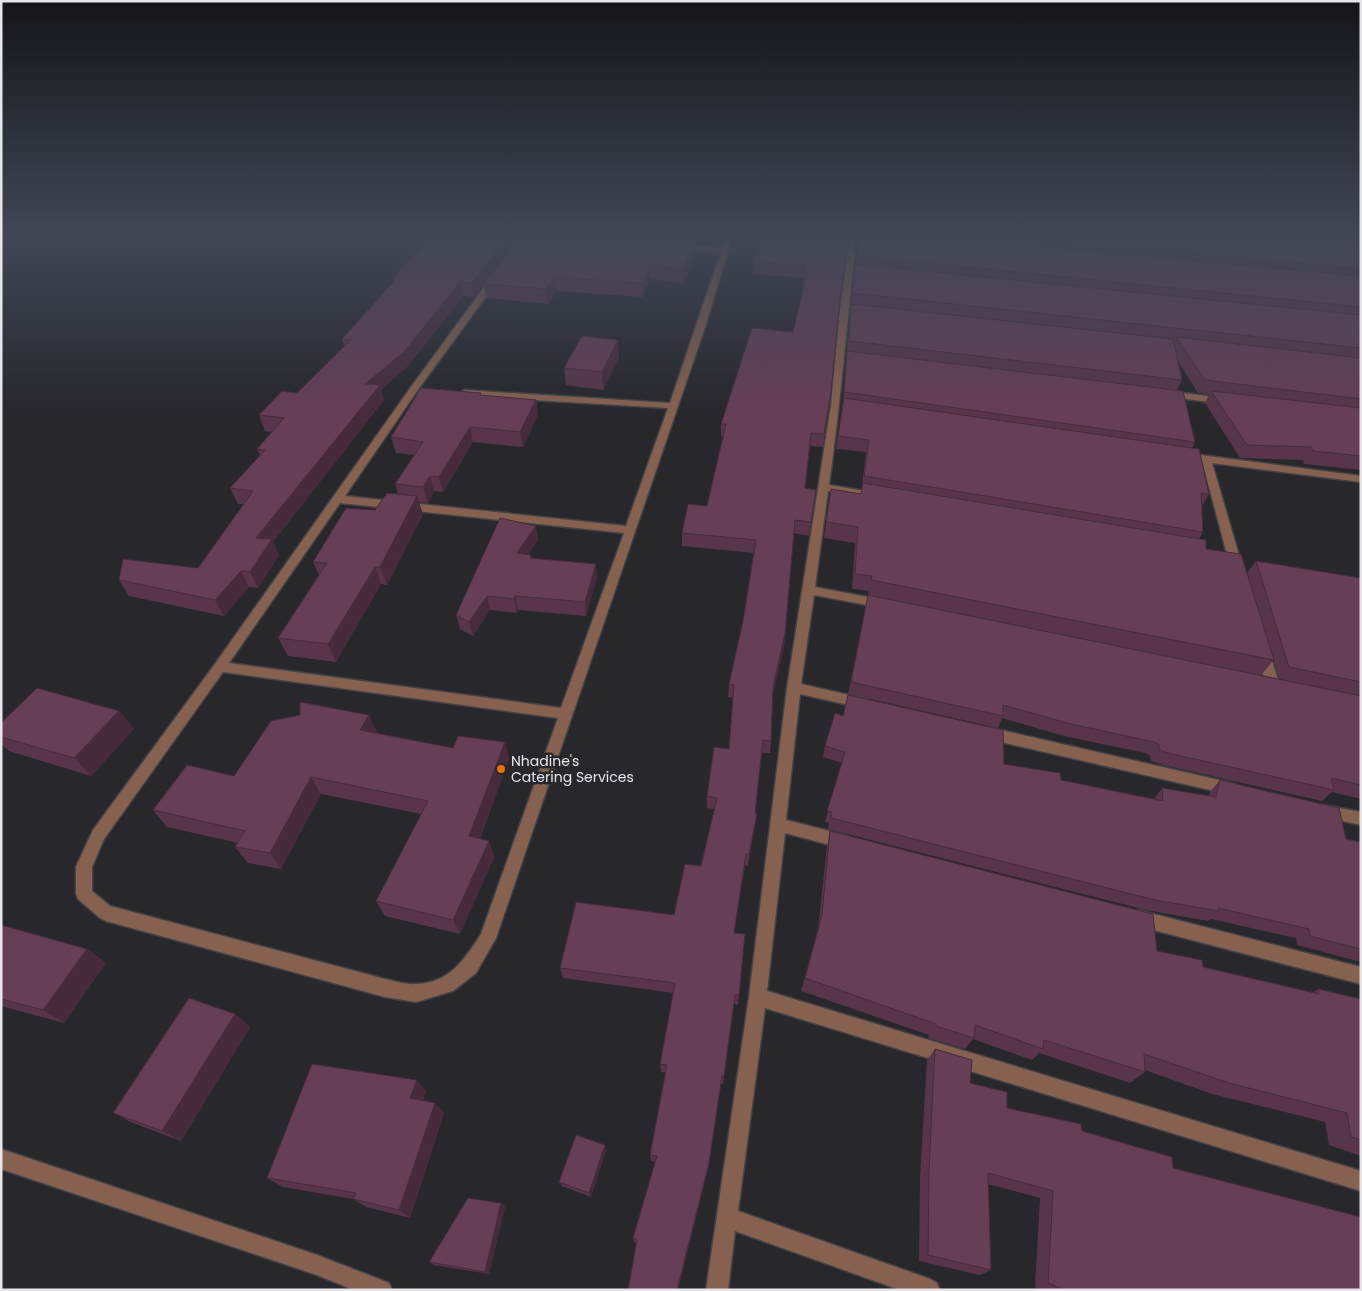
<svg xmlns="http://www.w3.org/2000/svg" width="1362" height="1291" font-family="Poppins,sans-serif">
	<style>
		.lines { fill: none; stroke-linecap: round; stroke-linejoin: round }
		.street-casing { stroke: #424247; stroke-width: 3 }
		.street { fill: #87614f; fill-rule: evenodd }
		.wall { fill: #58354a; fill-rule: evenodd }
		.shaded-wall { fill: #472b3c }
		.building { fill: #663e56; stroke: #472b3c }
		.food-dot { fill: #e8710a; stroke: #27272c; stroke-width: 2 }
		.labels { text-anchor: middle; stroke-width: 5; stroke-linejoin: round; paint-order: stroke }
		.poi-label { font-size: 14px; fill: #e6e6ea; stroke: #27272c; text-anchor: start }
	</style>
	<rect width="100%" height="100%" fill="#27272c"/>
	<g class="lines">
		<defs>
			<g id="street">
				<path d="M727,234h6l-28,93 -209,611 -20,35 -23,18 -37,11 -31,-5 -279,-76 -6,-3 -22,-19 -2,-5v-27l17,-37 122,-166 196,-277 80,-109 7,2 -81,111 -72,105 281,30 42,-118 -204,-12 -5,-3 5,-3 206,13 51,-151 -42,-3 -4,-2 4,-2 43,3zM340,503l284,30 -63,175 -332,-45zM223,672l335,46 -77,216c-16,25 -31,49 -65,50 -10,1 -21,-3 -31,-5l-275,-73 -18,-15v-24l12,-28z"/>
				<path d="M851,234h6c-10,84 -16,167 -28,251l48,8 5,3 -5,3 -49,-8 -13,96 68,13 6,4 -6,4 -69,-13 -13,89 61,14 5,1 2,4 -2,4 -5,1 -62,-14 -14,126 59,15 5,2 3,5 -3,5 -5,2 -60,-16 -18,158 594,180v20l-596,-183 -27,203 192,68 7,4 3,7h-40l-165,-59 -7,59h-22l43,-293 38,-309 44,-283 9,-96z"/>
				<path d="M1167,391l57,7 5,3 -5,3 -60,-8v-4z"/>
				<path d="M1185,453l176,23v6l-149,-19 31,106 -6,4 -6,-4 -29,-108 -21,-3 -1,-2z"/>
				<path d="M1263,647l4,2 2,3 11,34 -2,4h-10l-2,-4 -9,-34 2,-3z"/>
				<path d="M988,727l244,56 5,2 2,4 -2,4 -5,2 -244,-56 -5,-2 -2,-4 2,-4z"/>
				<path d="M1324,805l37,7v13l-42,-9 -2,-5 2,-5z"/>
				<path d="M1138,910l223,57v17l-223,-58 -6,-3 -2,-5 2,-5z"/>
				<path d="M1,1149l316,106 72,28 3,7h-38l-37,-15 -316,-106z"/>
			</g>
		</defs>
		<use href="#street" class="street-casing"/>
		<use href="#street" class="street"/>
	</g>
	<g class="wall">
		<path d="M433,234h271l-5,10h-3v8l-13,31 -33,-4 -7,18 -87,-6 -8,13 -62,-6 -2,-14 -9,13 -12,-1 -55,70 -27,24 3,10 -111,142 6,13 -21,33 -9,-1 -25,29 -95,-20 -10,-16 79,-12 46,-64h-6l-8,-16 30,-33 -3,-6 15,-17 -7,-1 -6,-16 38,-22 47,-47 -2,-7 52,-57 -1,-4z"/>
		<path d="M785,234l55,65 -9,93 -8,55 -13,-1 -5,42 11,2 -7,46 -15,-3 -10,114 -11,46 -2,48 -1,12h-8l-7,60v12l-7,41 -3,-1 -11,68 5,62 -1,10 -4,-1 -11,80h-2l-13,85 -30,121 -42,-46 -1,-1 -2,-5 23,-76 -5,-1 -1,-6 16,-82 -5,-1 -1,-8 14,-71 -111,-15 -3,-10 114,-53 27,-49 13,-57 -7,-1v-12l22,-47 4,-51 -5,-1 1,-13 14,-63 11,-68 -72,-7v-13l25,-27 16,-69 -2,-1v-12l72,-92 11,-47h-1l1,-7 -51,-4 1,-12z"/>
		<path d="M860,234h501v236l-57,-6 -1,-4 -63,-2 -35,-55 4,-9 -11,-1 -20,-32 4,19 -5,10 18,52 -3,6 17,46 -7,12 1,26 -4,7 7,10 41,24 9,-12 105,17v221l-29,-7 -10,9 -159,-36 -12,-4 -1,-5 -5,-3 -81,-17 -62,-18 -4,10 -150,-34 21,-103 -17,-2 3,-46 -31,-5 7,-49 30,5 5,-42 -30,-3 7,-48 3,-41 5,-55h-1zM1274,660v3l5,16 -18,-4z"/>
		<path d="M618,340l1,18 -16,32 -37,-5 -2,-17z"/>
		<path d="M482,395l54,5 2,15 -15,32 -50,-5 -30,50 -9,-1 -6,12 -9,-1 4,12 -36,71 -6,-1 -45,78 -48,-6 -10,-18 41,-63 -6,-13 62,-52 23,-16 -3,-10 19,-29 -18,-2 -5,-16z"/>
		<path d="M538,540l-10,14 3,1 1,3 65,20 -11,38 -68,-6 -1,3 -27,-3 -17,26 -13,-7 -4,-14z"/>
		<path d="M119,711l15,18 -43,47 -82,-25 -8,-7v-21z"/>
		<path d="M369,715l8,17 -1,1 77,15 52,-6 4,17 -29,80 9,2 5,16 -34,77 -75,-18 -9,-15 45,-87 -100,-20 -40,75 -33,-6 -13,-16 3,-4 -71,-16 -14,-17 81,-34z"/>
		<path d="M825,746l179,18 57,16 93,19 8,-11 47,8 1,-4 10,-12 126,59 15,3v120l-64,-17 -1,-7 -85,-19 -3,2 -62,-11 -318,-81 1,-6 -4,-1 17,-59 -19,-6z"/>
		<path d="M830,831l373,136 110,25 5,-3 43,10v157l-32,-11 -4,-23 -113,-28 -67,-24v2l-15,11 -91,-30 -7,7 -59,-21 -8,10 -37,-11 1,-3 -128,-44 17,-62 9,-83z"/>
		<path d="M1,925l86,24 19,14 -42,60 -63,-17z"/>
		<path d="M235,1014l15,13 -69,114 -48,-18 -20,-10z"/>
		<path d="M935,1049l35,34 37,25 75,23 91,37 188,122h-321l-5,-3 5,-89 -52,-14 3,86 -11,5 -61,-14 1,-84 7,-117z"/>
		<path d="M426,1091l-3,9 12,3 9,10 -34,105 -44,-11 -13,-8 -70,-12 -16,-9z"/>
		<path d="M606,1150l-15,47 -29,-11 -3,-4z"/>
		<path d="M501,1203l4,4 -16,67 -55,-9 -5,-3z"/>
	</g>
	<g class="shaded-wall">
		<path d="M509,234h11v1l-45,62 -3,-14z"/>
		<path d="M699,234h5l-5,10z"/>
		<path d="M696,238v14l-13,31v-14z"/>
		<path d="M650,265v14l-7,18v-14z"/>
		<path d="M554,277l2,14 -8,13 -2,-15z"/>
		<path d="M460,282l3,14 -55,70 -27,24 3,10 -111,142 6,13 -21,33 -8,-16 6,-34 109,-154z"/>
		<path d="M618,340l1,18 -16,32 -1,-18z"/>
		<path d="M536,400l2,15 -15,32 -3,-15z"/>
		<path d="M470,427l3,15 -30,50 -4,-15z"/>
		<path d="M430,476l4,15 -6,12 -5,-16z"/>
		<path d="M417,496l6,18 -36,71 -7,-18z"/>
		<path d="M536,526l2,14 -18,27 -3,-14z"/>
		<path d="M596,564l1,14 -11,38 -1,-14z"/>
		<path d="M375,567l6,17 -45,78 -8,-18z"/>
		<path d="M241,571l8,16 -25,29 -9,-16z"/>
		<path d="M487,596l3,14 -17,26 -4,-14z"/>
		<path d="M515,596l3,14 -1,3 -3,-14z"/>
		<path d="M785,634l-1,13 -12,52 1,-12z"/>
		<path d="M119,711l15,18 -43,47 -17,-18z"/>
		<path d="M369,715l8,17 -8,15 -9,-17z"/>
		<path d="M505,742l4,17 -34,93 -6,-16z"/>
		<path d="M311,777l10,17 -40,75 -11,-16z"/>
		<path d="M757,814l-2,11 -7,41 1,-12z"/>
		<path d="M489,841l5,16 -34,77 -7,-14z"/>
		<path d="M87,949l19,14 -42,60 -21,-13z"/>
		<path d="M235,1014l15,13 -69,114 -19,-10z"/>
		<path d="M722,1076l-14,93 -30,121h-1z"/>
		<path d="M417,1080l9,11 -7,18 -9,-11z"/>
		<path d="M435,1103l9,10 -34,105 -11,-8z"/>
		<path d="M605,1145l1,5 -15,47 -2,-4z"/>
		<path d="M501,1203l4,4 -16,67 -4,-2z"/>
	</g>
	<g class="building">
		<path d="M433,234h76l-37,49 -12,-1 -56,70 -39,32 15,1 -124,153 16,1 -22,33 -9,-1 -26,29 -96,-20 4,-21 75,9 55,-77 -23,-3 35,-38 -8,-1 27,-31 -25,-3 23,-24 15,2 54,-53 -9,-1 55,-61h-4z"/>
		<path d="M521,234h109l66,4 -13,31 -33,-4 -7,18 -89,-6 -8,12 -62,-5z"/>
		<path d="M762,234h23l36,3 1,-3h28l-10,63 -9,95 -7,42 -13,-1 -6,55 11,2 -5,32 -16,-2 -10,114 -12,53 -2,54 -8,-1 -8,73 2,1 -8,40h-3l-12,79 11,1 -6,61h-4l-11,81h-2l-13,87 -32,127h1h-50l9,-50 -4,-2 24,-82 -7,-1 17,-90 -7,-1 15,-81 -115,-15 16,-66 98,13 11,-51 16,2 16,-68 -10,-2 7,-49 15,2 5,-64 -5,-1 14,-63 13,-81 -74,-7 6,-29 19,2 19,-82h-5l31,-96 41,4 14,-59h-3l2,-7 -52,-4z"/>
		<path d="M860,234h42l459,42v31l-504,-51z"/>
		<path d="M982,234h274l105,9v26z"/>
		<path d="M1338,234h23v2z"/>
		<path d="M855,264l506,51v33l-509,-55z"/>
		<path d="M851,304l322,35 9,41 -333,-39z"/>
		<path d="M582,336l36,4 -16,32 -38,-4z"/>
		<path d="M1176,337l185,21v41l-156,-19z"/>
		<path d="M847,351l336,40 12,51 -351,-50z"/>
		<path d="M421,388l60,5 -1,2 56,5 -16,32 -50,-5 -31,50 -9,-1 -7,11 -28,-3 28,-42 -32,-5z"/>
		<path d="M1211,391l150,17v48l-48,-5 -2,-4 -64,-2z"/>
		<path d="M844,398l355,51 10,45 -8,-1 2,39 -339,-56 5,-36 -31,-4z"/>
		<path d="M863,483l343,57v9l35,5 33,106 -403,-80 1,-4 -17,-2 3,-47 -32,-5 5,-33 30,5z"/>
		<path d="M387,493l30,3 -37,71h-5l-47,77 -50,-6 49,-75 -14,-1 33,-54 29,2z"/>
		<path d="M500,518l36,8 -19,27 14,2 -1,3 66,6 -11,38 -70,-6 -1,3 -27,-3 -18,26 -13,-7z"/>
		<path d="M1256,561l105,17v104l-72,-15z"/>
		<path d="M868,595l493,101v89l-30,-7 3,12 -162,-36 -13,-4v-5l-5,-3 -83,-18 -68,-19v11l-152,-34z"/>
		<path d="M37,688l82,23 -45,47 -73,-21v-14z"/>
		<path d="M848,695l155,35 1,34 56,9 1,7 102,21 -1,-13 54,9 4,-17 119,28 7,31 15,3v107l-51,-13 -1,-7 -91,-21 1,3 -64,-11 -324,-82 1,-6 -5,-1 18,-59 -20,-6 10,-33 8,3z"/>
		<path d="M300,702l69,13 -9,15 93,18 5,-12 47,6 -36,94 20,5 -36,79 -77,-19 52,-100 -117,-24 -41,76 -35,-6 10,-16 -92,-21 34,-45 47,11 37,-55 29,-6z"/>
		<path d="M830,831l323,83 4,37 45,9 1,7 116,27 -1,-5 43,10v141l-10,-3 -4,-24 -118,-30 -85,-29 1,18 -101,-32 -1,9 -68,-24 -1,13 -38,-12v-2l-131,-46 17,-63z"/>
		<path d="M1,925l86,24 -44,61 -42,-11z"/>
		<path d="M189,998l46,16 -73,117 -49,-18z"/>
		<path d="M935,1049l37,11 -2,23 37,9v16l74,16 1,7 90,26 1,11 188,49v73h-296l-17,-7 5,-92 -65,-18 3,97 -63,-15 1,-86z"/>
		<path d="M312,1064l105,16 -7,18 25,5 -36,107 -46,-11 3,-6 -89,-15z"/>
		<path d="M576,1135l29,10 -16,48 -30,-11z"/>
		<path d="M468,1198l33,5 -16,69 -56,-10z"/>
	</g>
	<linearGradient id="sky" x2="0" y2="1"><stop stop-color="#151518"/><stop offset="0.57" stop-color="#414756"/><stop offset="1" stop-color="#414756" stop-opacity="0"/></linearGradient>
	<rect width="1362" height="414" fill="url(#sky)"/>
	<circle class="food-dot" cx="501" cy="769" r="5"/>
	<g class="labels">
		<g class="poi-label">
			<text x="511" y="766">Nhadine's<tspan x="511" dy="16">Catering Services</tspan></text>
		</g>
	</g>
	<rect width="1362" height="1291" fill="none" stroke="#e6e6ea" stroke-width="5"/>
</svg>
